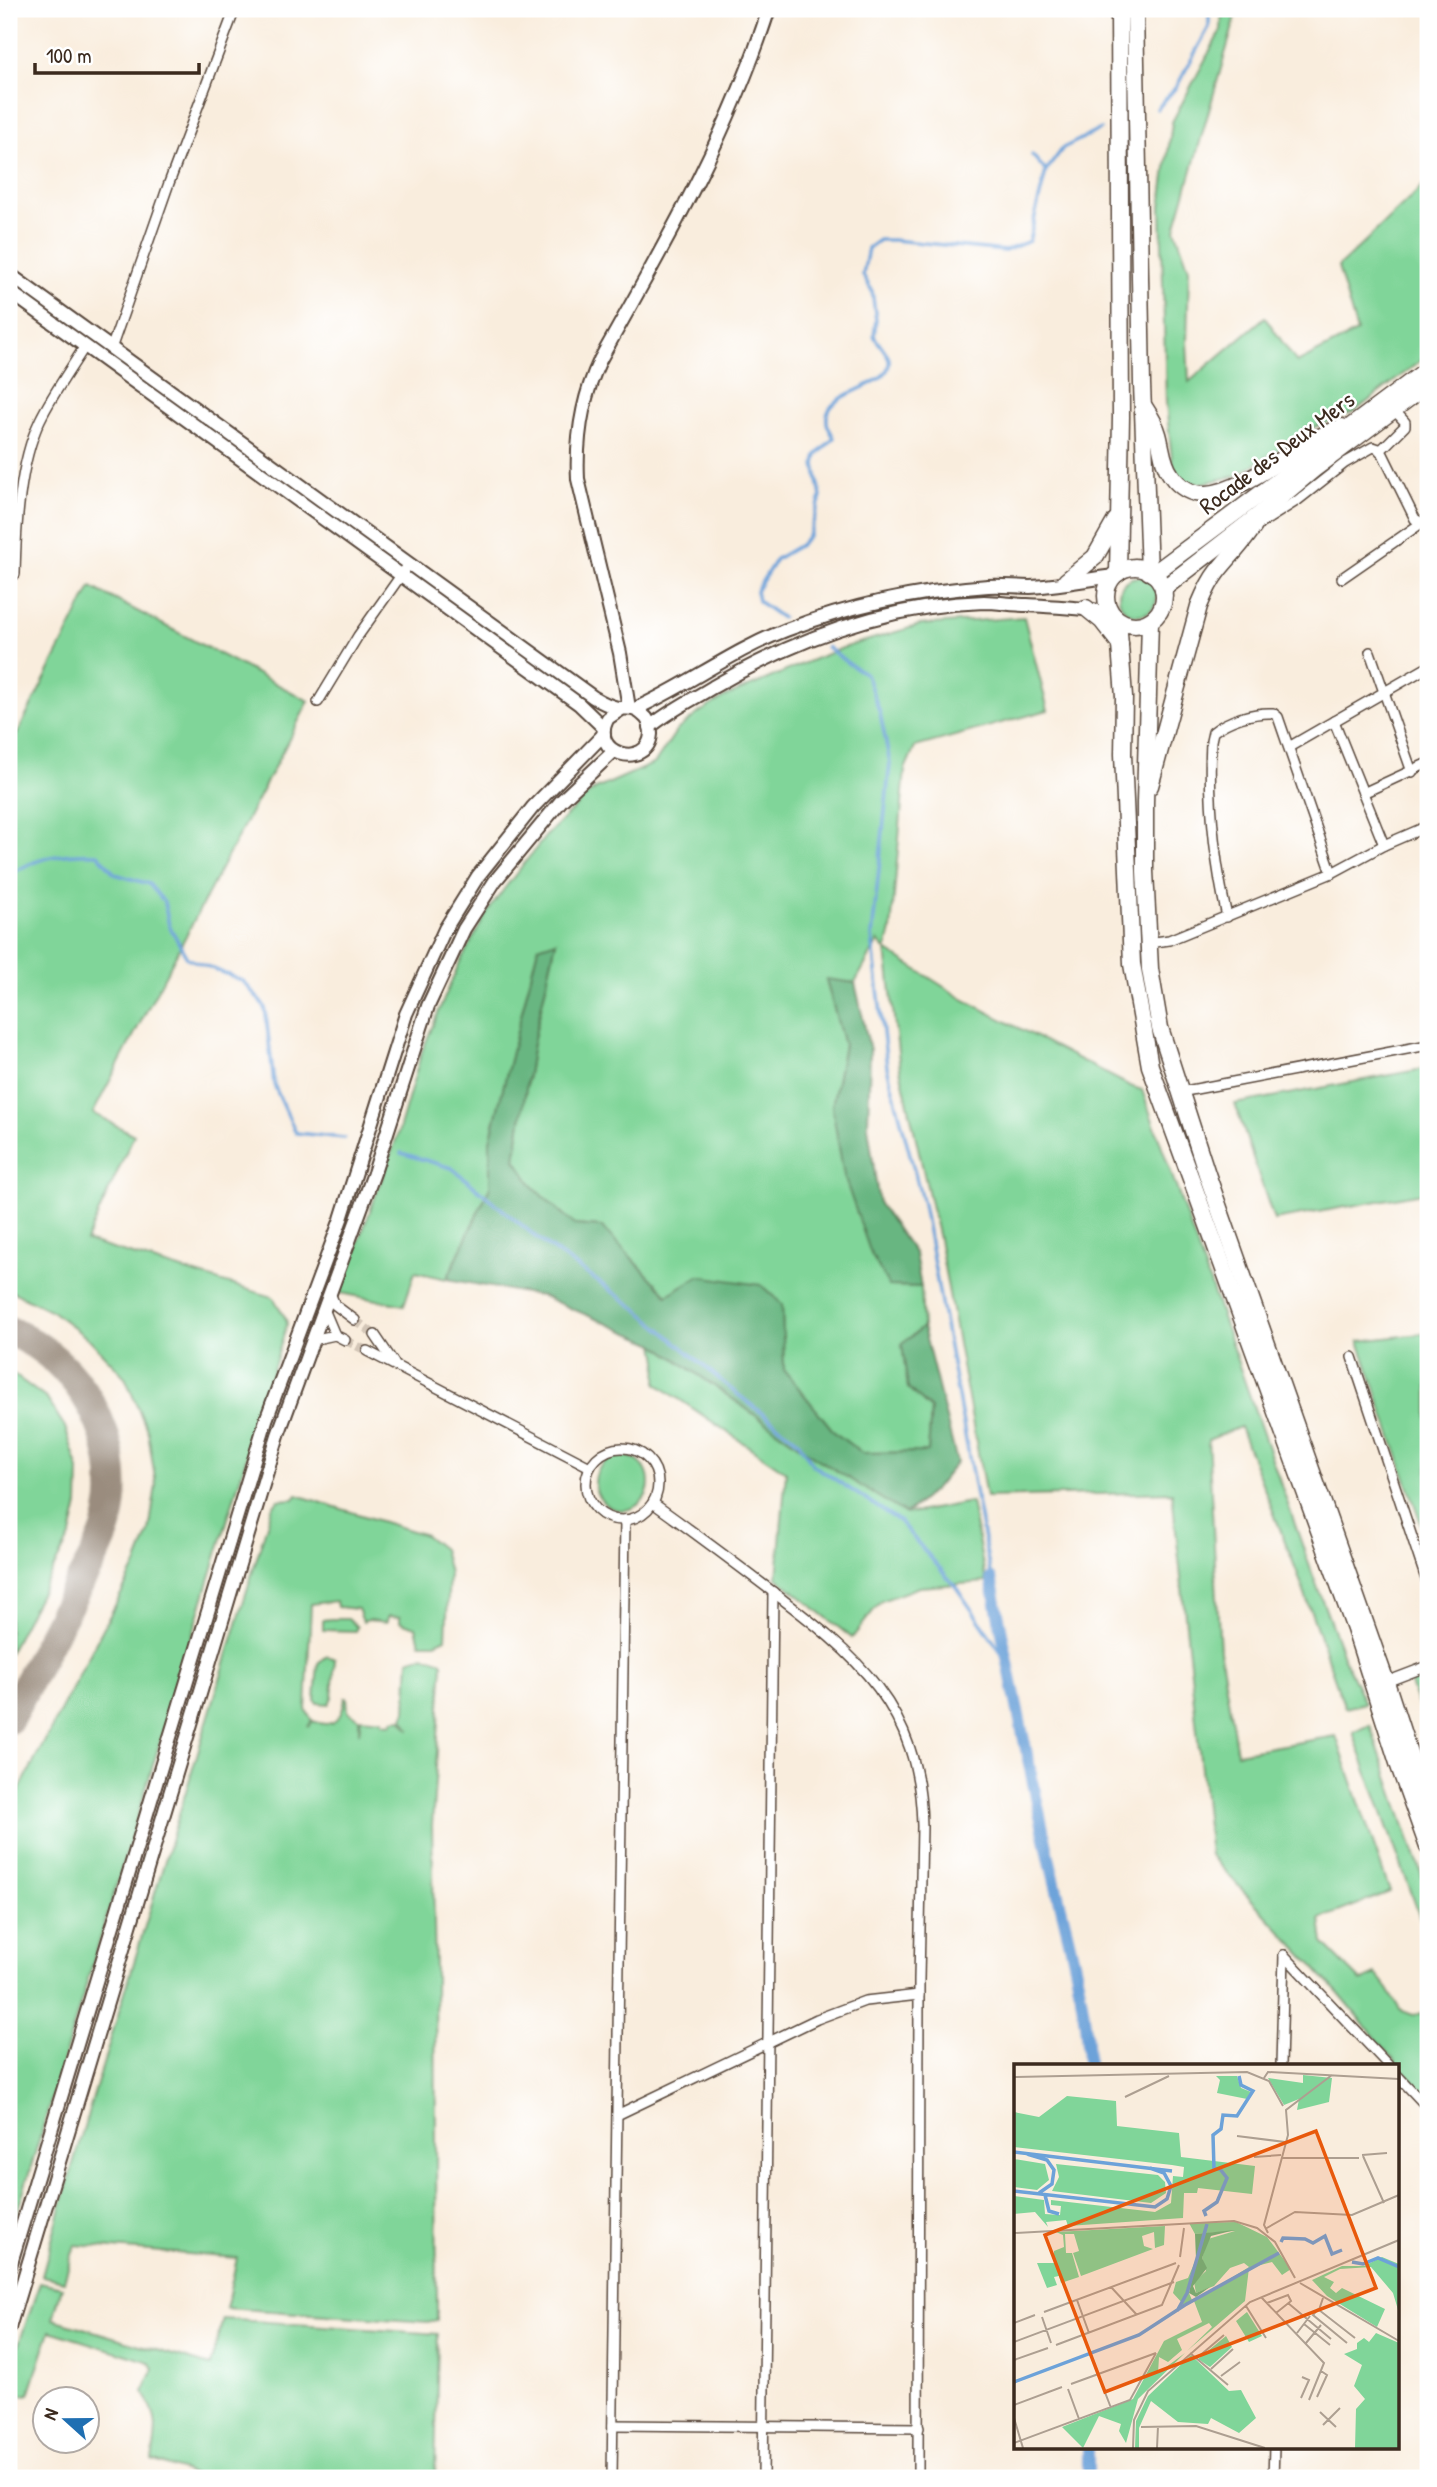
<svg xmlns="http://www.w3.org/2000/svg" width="1437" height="2487" font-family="'Patrick Hand',sans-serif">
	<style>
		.green { fill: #80d599; stroke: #5e805c; stroke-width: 2 }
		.forest { fill: #68b681; stroke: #527050; stroke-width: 2 }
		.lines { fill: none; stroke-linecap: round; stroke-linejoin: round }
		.stream { stroke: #6ca2d9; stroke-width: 3.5 }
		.canal { stroke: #6ca2d9; stroke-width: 12 }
		.taxiway { stroke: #9a8c7e; stroke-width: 30 }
		.minor-tunnel { stroke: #d3c6b7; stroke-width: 9; stroke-dasharray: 9 4.5; stroke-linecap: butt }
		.minor-casing { stroke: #58473b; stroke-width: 12 }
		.tertiary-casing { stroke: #58473b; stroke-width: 16 }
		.trunk-casing { stroke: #58473b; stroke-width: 19 }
		.minor { stroke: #fff; stroke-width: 9 }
		.tertiary { stroke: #fff; stroke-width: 12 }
		.trunk { stroke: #fff; stroke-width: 16 }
		.labels { text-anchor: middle; stroke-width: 5; stroke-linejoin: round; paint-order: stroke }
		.street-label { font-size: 24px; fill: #3b2a1e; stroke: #fff }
		.inset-river { fill: none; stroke: #6ca2d9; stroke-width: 3.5 }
		.inset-road { fill: none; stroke: #ad9f91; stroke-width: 2 }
		.view { fill: #e8590c; fill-opacity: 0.15; stroke: #e8590c; stroke-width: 3.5 }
		.inset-edge { fill: none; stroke: #3b2a1e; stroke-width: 3.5 }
	</style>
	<rect width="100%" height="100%" fill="#fff"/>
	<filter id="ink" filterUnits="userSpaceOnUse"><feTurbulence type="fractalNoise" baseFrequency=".0143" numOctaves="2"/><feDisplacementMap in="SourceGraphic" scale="14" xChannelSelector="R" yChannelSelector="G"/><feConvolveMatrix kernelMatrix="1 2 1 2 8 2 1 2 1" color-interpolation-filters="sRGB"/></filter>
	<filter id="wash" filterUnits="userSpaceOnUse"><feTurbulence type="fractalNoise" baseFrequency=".00686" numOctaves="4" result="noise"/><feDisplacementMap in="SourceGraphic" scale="28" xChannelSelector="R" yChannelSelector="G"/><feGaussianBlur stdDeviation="1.57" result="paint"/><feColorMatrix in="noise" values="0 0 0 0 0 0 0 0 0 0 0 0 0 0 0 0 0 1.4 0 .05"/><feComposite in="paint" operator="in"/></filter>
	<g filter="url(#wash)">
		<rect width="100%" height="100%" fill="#f9eddd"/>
		<g class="green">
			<path d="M1222,9h16l-63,220 14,40 -2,73 2,40 76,-65 32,46 60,-31 -19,-65 90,-86v174l-74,57 -39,15 -79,49 -33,7 -25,1 -6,-24 -6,-57 -5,-197 11,-84 49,-92z"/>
			<circle cx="1138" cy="596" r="19"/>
			<path d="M91,587l218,114 -216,412 41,22 -48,106 187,56 13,22 1,5 -278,915v-429l127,-245 13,-33 7,-47 -8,-53 -23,-55 -34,-36 -39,-30 -43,-21v-540z"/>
			<path d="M1024,617l24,93 -133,37 -10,22 -14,161 -5,20 77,49 167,87 12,4 169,480 34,91 20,42 -20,5 -48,-136 -57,-145 -32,13 12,211 17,102 99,-17 54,156 -70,27 3,24 38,38 15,-7 12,15 12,21 13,5 15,-3v88l-90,-107 -128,-138 -38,-363 -186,5 -47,-258 -39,-170 -14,-119 -8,-9 -23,42 -29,-3 18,65 -12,62 57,179 32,1 2,40 -21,17 6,44 23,21 -3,43 -66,1 -27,-20 -51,-63 -2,-66 -83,-28 -32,19 -65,-68 -27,-2 -40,-36 -20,-30 18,-116 23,-101 -18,5 -48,194v46l-43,92 -32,-7 -11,33 -64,-12 57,-156 25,-86 36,-85 28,-52 18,-25 41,-52 41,-41 10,-7 59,-26 22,-33 23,-18 25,-15 87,-37 33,-13 75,-22z"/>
			<path d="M1428,1068v124l-154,28 -39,-116z"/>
			<path d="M1428,1333v211l-69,-203z"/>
			<path d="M655,1344l158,112 93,58 65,-12 15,80 -67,5 -38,14 -29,37 -75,-60 9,-106 -129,-88 1,-24z"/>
			<path d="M9,1371l38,28 18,28 14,43 -1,35 -7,30 -62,118z"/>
			<circle cx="622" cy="1483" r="27"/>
			<path d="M297,1495l128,40 18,14 6,24 -3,65 -11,5h-15l-4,-16 -16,-5v-5l-12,-1 -1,6 -19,-2 -5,2 -5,-13 -21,-2 -1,-6 -25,3 -5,106 6,10 -4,7 5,-6c21,9 30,-4 32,-24h2l1,15 11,6v15l2,-15 22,2v3l9,1 1,-4 8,-1 9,11 -7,-12 3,-7 3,-51c10,-5 26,-5 34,3l-11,163 3,144 2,350 -10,2 -201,-14 11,-50 -162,-13 -11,36 -22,-5 34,-123 196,-645 6,-8 16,-1z"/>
			<path d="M331,1619h17l9,8 -2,4 -32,-1v-10z"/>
			<path d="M327,1656l8,3 -3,38 -3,7 -12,-1 -2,-3 3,-37z"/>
			<path d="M1428,1673v56l-18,-45z"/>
			<path d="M1370,1725l58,168v46l-75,-206z"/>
			<path d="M40,2282l22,5 -9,32 157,47 13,-47 215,15 -3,144h-232l-51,-18c5,-29 8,-43 -9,-68l11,-23 -4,-7 -100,-31 -21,63 -12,2 -8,-3v-20z"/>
		</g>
		<g class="forest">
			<path d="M556,941l-23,102 -18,116 20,30 40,36 27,2 65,68 32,-19 62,9 21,19 2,66 51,63 27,20 66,-1 3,-43 -23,-21 -6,-44 21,-17 34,135 -22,27 -29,25 -93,-58 -158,-112 -113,-48 -95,-17 43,-92v-46l48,-194z"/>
			<path d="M826,979l29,4 15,67 -2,76 11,78 36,50 6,33 -32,-1 -18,-32 -27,-78 -12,-69 12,-62z"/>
		</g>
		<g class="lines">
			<g class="stream">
				<path d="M1157,109l20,-23 32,-59v-18"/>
				<path d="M1046,171l17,-23 38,-19"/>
				<path d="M782,618l-24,-17 -2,-10 20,-32 24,-14 9,-10 12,-38 -6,-33 2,-9 17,-17c-2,-5 -7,-11 -7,-16 -5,-33 67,-32 62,-63 -2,-7 -11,-16 -15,-23l2,-16 -4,-29 -9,-16 5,-27 11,-8h14l112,11 24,-10 17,-70 -14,-16"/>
				<path d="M827,647l22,17 17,10 14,39 10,50 -18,173 15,131 36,137 68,374"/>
				<path d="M9,875c30,-19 54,-22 89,-21l17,20 34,10 15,18 5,23 18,33 56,23 22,26 9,78 22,48 48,5"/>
				<path d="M401,1153l51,15 94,77 94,66 92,79 66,51 15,24 86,56 57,66 52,75"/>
			</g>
			<g class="canal">
				<path d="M991,1578c19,95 38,189 59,283 15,66 37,136 38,204"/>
				<path d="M1088,2478v-31"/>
			</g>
			<path class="taxiway" d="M9,1331c71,28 117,111 100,187 -5,25 -22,50 -34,73 -22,43 -44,86 -66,128"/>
		</g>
	</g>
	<g filter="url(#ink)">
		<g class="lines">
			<g class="minor-tunnel">
				<path d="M355,1320l20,15"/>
				<path d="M345,1340l22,11"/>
			</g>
			<defs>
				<g id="minor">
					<path d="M111,349l58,-166 66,-174"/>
					<path d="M1380,451l25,-25v-4l-10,-11"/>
					<path d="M1255,527l43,-27 47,-37 28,-16 6,2 4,5 32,65 13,7"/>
					<path d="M15,574c1,-47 4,-110 25,-154 12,-25 30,-50 45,-74"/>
					<path d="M1342,578l78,-54"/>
					<path d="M1370,652l42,120"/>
					<path d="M318,702l40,-66 51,-72"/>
					<path d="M1334,721l50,124"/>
					<path d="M1289,747l139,-80"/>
					<path d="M1363,793l65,-30"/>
					<path d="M1227,917c-13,-59 -19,-115 -16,-176l2,-9c15,-12 40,-20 60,-19l5,4 54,156"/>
					<path d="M1148,943l21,-3 163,-67 52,-28 44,-19"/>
					<path d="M1180,1092l248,-47"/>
					<path d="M330,1293l5,12 20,15"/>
					<path d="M324,1309l11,26"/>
					<path d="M375,1335l19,28"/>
					<path d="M312,1340l23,-5 10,5"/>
					<path d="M367,1351l223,116"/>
					<path d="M1352,1357l76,228"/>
					<circle cx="622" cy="1484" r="36"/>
					<path d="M653,1503c39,28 78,57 116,86 88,67 151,117 153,237l-3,154 -1,498"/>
					<path d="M1386,1682l42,-16"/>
					<path d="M1284,1955l104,110"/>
					<path d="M1281,2065l3,-110"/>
					<path d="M1397,2075l31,33"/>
					<path d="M617,2115l200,-96 48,-18 54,-6"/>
					<path d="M613,2425l306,3"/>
					<path d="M612,2478l13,-958"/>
					<path d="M763,2478l10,-886"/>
					<path d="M1273,2478l1,-31"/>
				</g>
				<g id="tertiary">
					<path d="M9,274l584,423c8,5 16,9 25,11 9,1 18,-1 25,7 6,4 8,12 8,19 -3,36 -64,21 -43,-16l15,-10"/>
					<path d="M9,291l570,413 25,24"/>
					<path d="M629,708l-9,-55 -42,-174c-2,-42 4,-81 22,-119 64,-114 129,-226 169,-351"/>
					<path d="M635,709c51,-23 97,-58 151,-79 65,-25 131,-39 202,-44 14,-1 28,1 42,1 27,-1 57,-8 85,-11"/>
					<path d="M650,727c19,-16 42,-27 63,-40 82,-48 175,-82 271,-85 14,0 29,3 43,3 29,2 56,2 84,8"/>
					<path d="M9,2269l257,-849 75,-201 65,-205 39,-85 33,-53 55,-69 71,-73"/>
					<path d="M9,2328l269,-893 96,-262 54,-167 36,-77 31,-48 66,-80 53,-50"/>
				</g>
				<g id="trunk">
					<path d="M1135,9l7,375 7,188"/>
					<path d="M1143,405c6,9 12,18 15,29 4,14 4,29 13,41 8,12 21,20 36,19 39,-2 94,-53 135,-67"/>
					<circle cx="1135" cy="596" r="29"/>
					<path d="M1118,573l3,-156 -2,-408"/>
					<path d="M1153,574l275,-205"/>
					<path d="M1066,581l29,-24 21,-37"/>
					<path d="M1163,589l97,-75 54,-45 114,-85"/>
					<path d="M1086,608l16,13 18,23"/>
					<path d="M1118,620l6,77 -1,57 9,210 18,102 205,563 44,137 29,81"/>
					<path d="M1150,621l-5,182v68l5,98 10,59 47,146 179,508 26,80 16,41"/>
					<path d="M1150,786l49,-180c5,-12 10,-24 18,-34 14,-18 30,-32 41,-53"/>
				</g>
			</defs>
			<use href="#minor" class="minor-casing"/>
			<use href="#tertiary" class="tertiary-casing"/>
			<use href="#trunk" class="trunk-casing"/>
			<use href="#minor" class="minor"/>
			<use href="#tertiary" class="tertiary"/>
			<use href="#trunk" class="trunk"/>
		</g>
	</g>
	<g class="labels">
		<g class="street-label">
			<text transform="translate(1277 453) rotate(-37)" y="8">Rocade des Deux Mers</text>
		</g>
	</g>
	<g transform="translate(1014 2064)">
		<rect width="385" height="385" fill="#f9eddd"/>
		<path d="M289,11l29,3 -3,24 -32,8 2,-11 -15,6 -16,-27 35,5zM202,12h21l4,12 10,4 -4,7 -30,-6 3,-13zM53,32l49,5 1,25 62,7 2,24 74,9 -3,28 -54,-6 -1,5h-13l-1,25 -115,8 -2,-6 -20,2 2,5 -13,-15 -21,2v-18l30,4 1,14 15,1 1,-9 -10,-1v-5l104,12 16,-9 2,-27 10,1 1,-10 -12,-2 -158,-18v-35l25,5zM0,95l31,5 4,16 -12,10 -23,-3zM42,100l102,11 7,7 1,11 -15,10 -99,-12 7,-14zM222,158l31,15 24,32 -9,6 -10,-13 -23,6 -4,33 -58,50 25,-24 -3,-4 -32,16 5,11 -14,12 -9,-5 -1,16 27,-20 -47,46 -12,44 -7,-12 2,-7 -22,-8 -16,32 -21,-21 71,-28 31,-58 38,-19 -8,-21 55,-34 -5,-4 -14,5 -16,18 -18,7 -2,-11 12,-11 -4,-13 6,-19 27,-8 -40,3 -6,-11zM151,162l-1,19 -9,3 -1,-16 -12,4 2,10 9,3 -72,27 -8,-23 6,-2 -5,-17h-9l1,19h6l7,24 -18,6 -2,-7 -5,1 3,8 -10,3 -10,-25h17v-12l10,-4 -1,-12 -7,-3zM368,193l17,7v49l-6,-20 -22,-26 -31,2 -16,8 10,5 -4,6 6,5 6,-5 43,21 -8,18 -50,-31 -15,-16 30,-14h22zM182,195l-7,34 3,7 -8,5 -11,-12 3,-11 12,-4zM233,248l15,24 -13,6 -13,-21zM362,269l23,10v105h-44l1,-39 9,-10 -11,-13 8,-21 -18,-11 13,-5v-6l7,-5 5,4zM212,272l6,11 -22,20 -12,-8zM177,291l38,36 12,-1 15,28 -17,15 -28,-15 -3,6 -30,-2 -27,-21 -12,27v20h-4l1,-27 12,-25z" fill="#80d599"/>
		<path d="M221,166l-24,6 -9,22 5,10 -14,18 3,7 14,-6 -14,10 -7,-4 7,-34 -1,-25z" fill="#68b681"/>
		<path class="inset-river" d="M0,88l158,19M13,90l20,6 7,10 -2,14 -13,9M0,127l141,16 12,-8 4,-13 -7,-13 -14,-5M31,131l4,16 10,3M192,152l-2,-5 13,-9 10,-24 -7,-9h-6l-1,-34 8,-6 2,-14 14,1 16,-25 -12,-6 -2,-9M267,178l2,-4 22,1 8,4 12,-7 7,18 10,-4M338,198l11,2 15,-6 21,9M171,241l94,-52M163,247l10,-18 20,-69M0,318l125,-47 46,-30"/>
		<path class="inset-road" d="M0,13l233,-5 22,9 14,25M250,14l4,-6 131,7M111,33l44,-21M223,72l48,6M348,91l25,-2M349,92l21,47M240,93l27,-2M268,94h77M251,165l30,-17 57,3 47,-20M0,169l220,-12 23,7 18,14 20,36M254,169l-4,-8 24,-90 -2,-25 46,-35M166,193l4,-29M286,219l99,58M97,223l26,28M248,234l62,65 -15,37M309,234l-4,12 36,28M63,236l12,33M253,239l21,-8 3,6 -15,12M274,239l43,36M232,242l20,32M304,245l-5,6 34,28M30,248l132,-49M28,253l9,26M0,259l21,-8M290,260l26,21M283,269l13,-17M0,278l160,-60M292,279l15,-18M42,281l106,-40 17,-40M176,289l38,32M183,294l27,-23M0,296l34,-12M197,305l22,-20M84,310l13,34M207,312l19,-14M57,320l85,-31M54,325l11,30M303,333l10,-22 -6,-4M287,334l8,-18 -7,-3M0,341l48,-18M306,348l16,15M0,354l9,30M309,361l17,-17M127,363l55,-1 69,22M0,379l116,-43 26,-47M119,384l1,-28 14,-29 102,-89 149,-62M143,384l1,-22"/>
		<path class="view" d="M302,67l60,157 -271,104 -60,-157z"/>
		<rect width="385" height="385" class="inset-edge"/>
	</g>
	<rect width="1437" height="2487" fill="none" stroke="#fff" stroke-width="35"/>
	<g transform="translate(66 2420) rotate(291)"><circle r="33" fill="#ffffff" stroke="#b1aaa5" stroke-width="2"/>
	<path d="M0-5L12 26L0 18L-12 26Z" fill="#1f6fb2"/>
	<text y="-10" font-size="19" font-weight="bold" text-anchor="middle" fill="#3b2a1e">N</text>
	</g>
	<path d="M35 63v10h164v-10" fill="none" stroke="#3b2a1e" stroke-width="3.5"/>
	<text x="46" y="63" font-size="21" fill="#3b2a1e" stroke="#ffffff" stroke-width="5" paint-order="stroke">100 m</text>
</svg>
